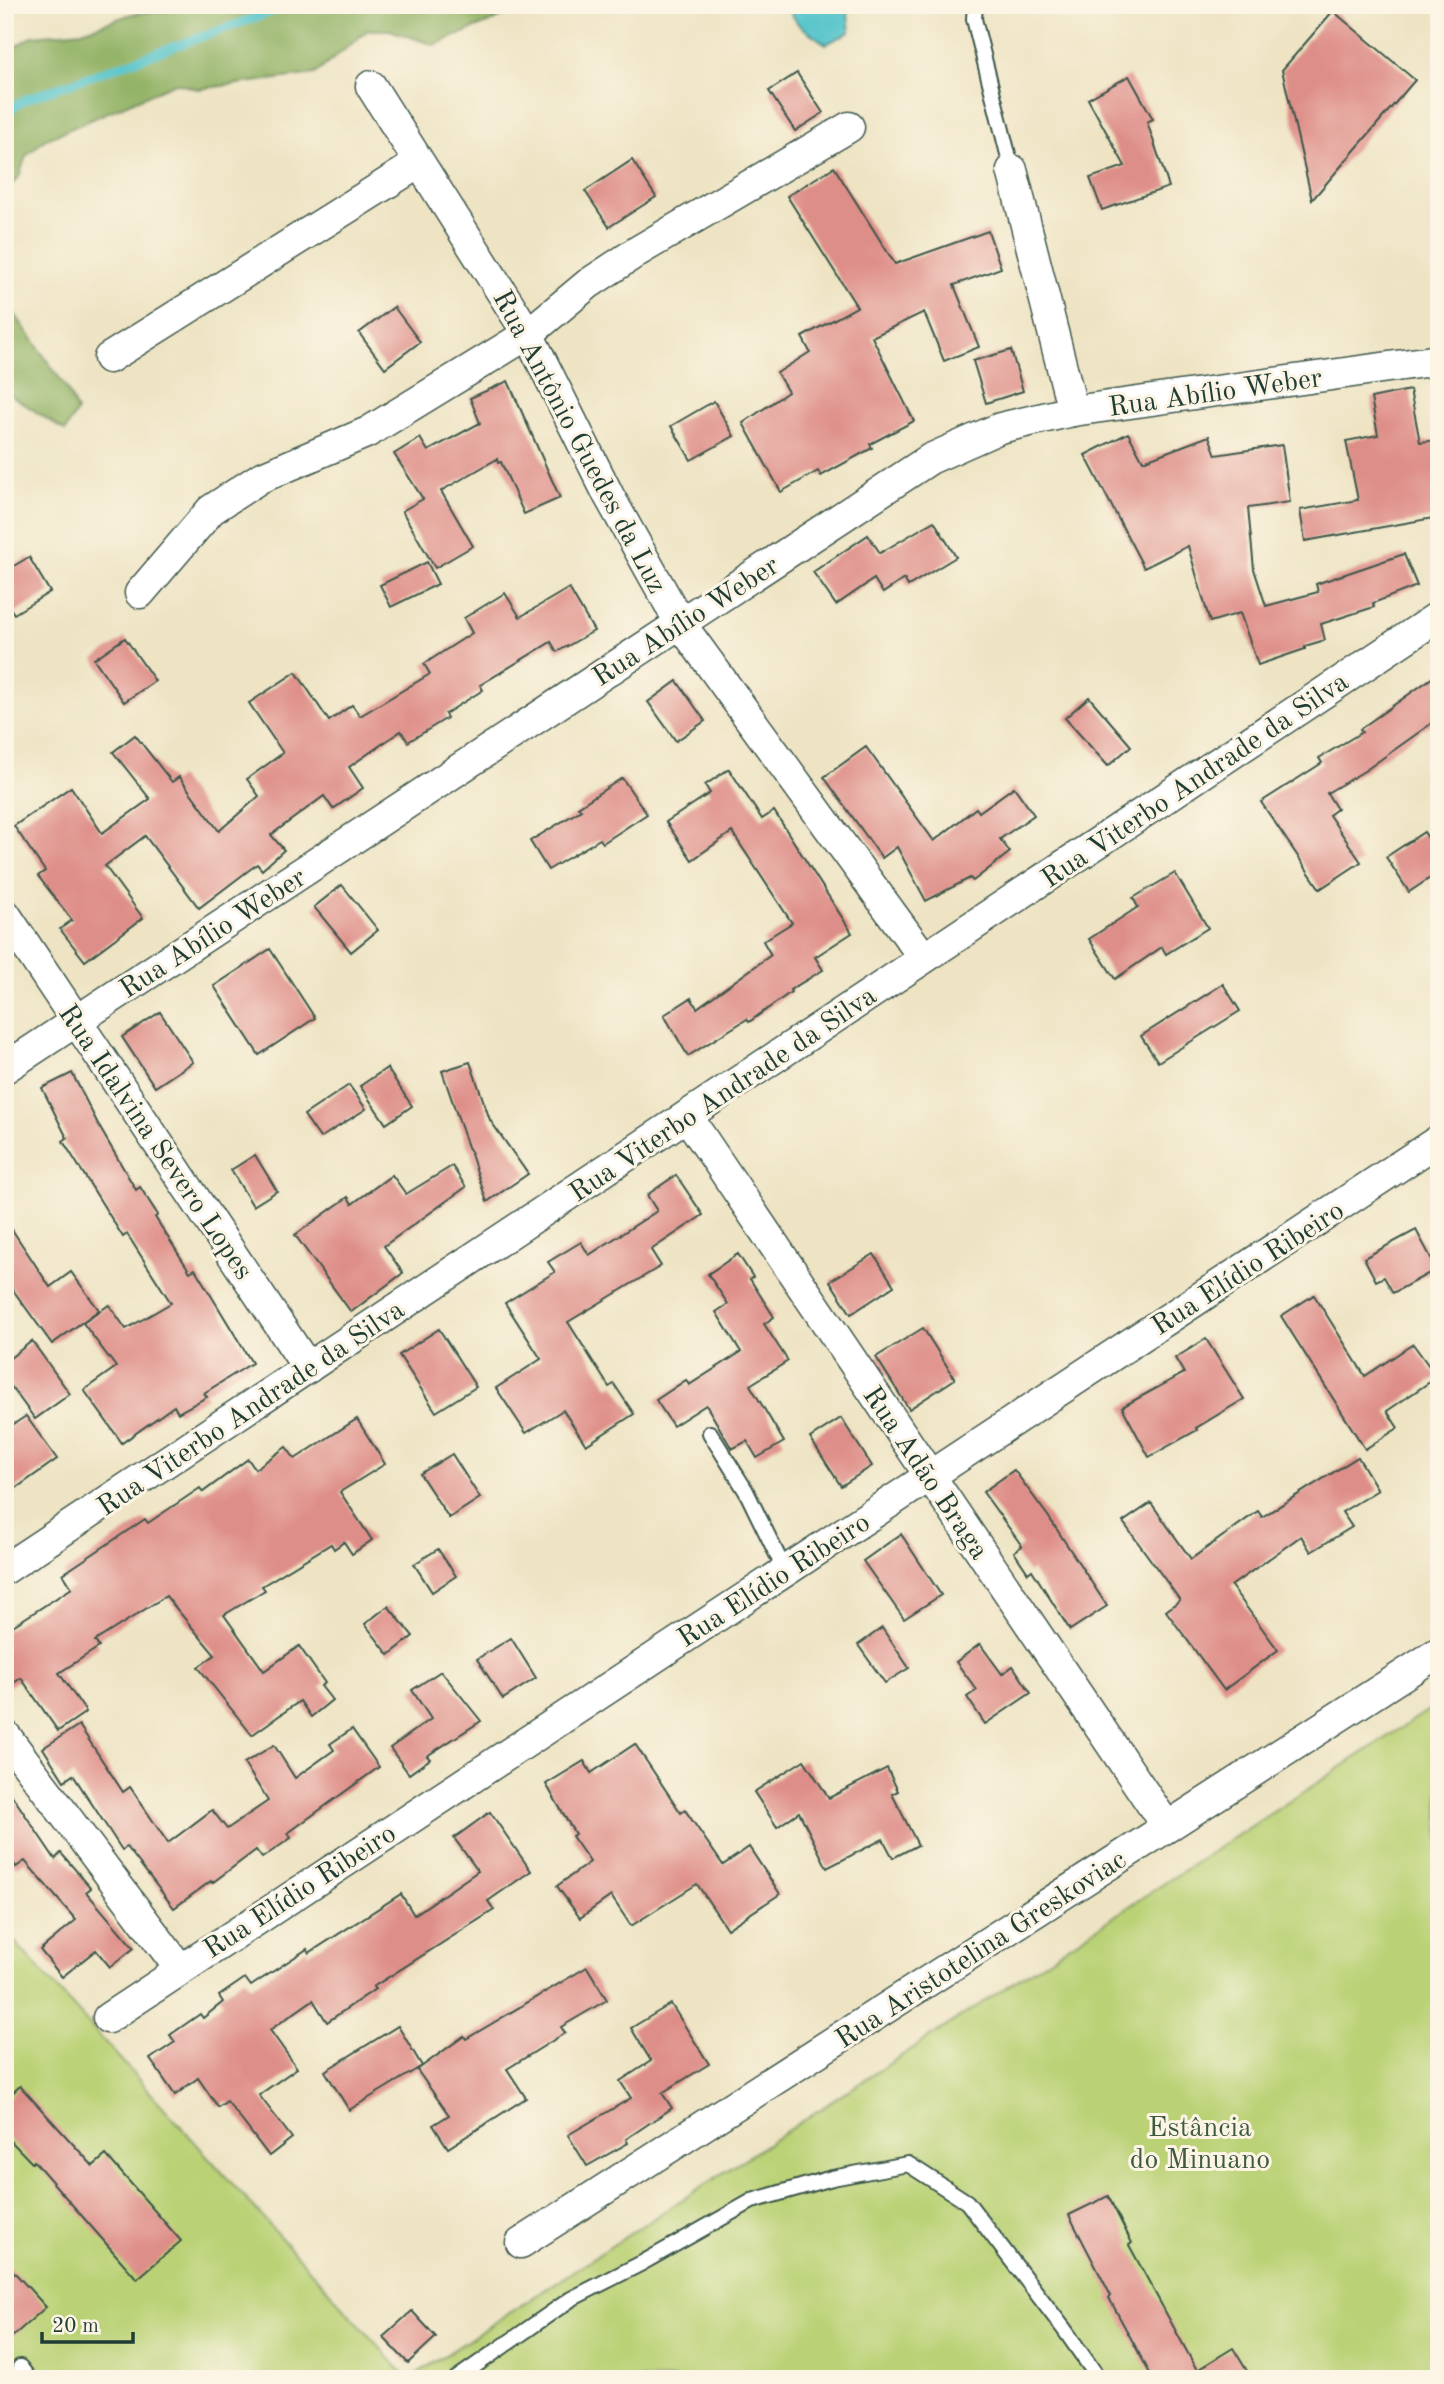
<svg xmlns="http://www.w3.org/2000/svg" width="1444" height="2384" font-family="'Old Standard TT',serif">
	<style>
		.green { fill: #bad175; stroke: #6c8754; stroke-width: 2 }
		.forest { fill: #93b366; stroke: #59784d; stroke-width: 2 }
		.water { fill: #57c5cb; stroke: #3b8180; stroke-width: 2 }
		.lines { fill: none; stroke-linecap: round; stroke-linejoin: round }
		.stream { stroke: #57c5cb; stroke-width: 9 }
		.building { fill: #de8e88 }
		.lane-casing { stroke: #3e564a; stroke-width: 18 }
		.street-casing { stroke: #3e564a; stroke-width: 33 }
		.lane { stroke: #fff; stroke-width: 14 }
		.street { stroke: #fff; stroke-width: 30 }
		.labels { text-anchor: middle; stroke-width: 6; stroke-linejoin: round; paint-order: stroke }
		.street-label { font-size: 28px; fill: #1f3d34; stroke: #fcf5e5 }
		.park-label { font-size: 28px; fill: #3e5b41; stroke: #fcf5e5 }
	</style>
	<rect width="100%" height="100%" fill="#fcf5e5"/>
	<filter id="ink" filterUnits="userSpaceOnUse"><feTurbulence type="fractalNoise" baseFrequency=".0143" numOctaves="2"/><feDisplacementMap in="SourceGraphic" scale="14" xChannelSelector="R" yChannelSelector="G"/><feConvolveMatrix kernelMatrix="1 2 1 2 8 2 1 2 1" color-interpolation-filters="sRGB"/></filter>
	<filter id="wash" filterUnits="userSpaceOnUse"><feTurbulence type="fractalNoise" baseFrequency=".00686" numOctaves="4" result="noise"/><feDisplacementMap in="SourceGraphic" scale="28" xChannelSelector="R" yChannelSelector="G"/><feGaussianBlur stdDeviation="1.57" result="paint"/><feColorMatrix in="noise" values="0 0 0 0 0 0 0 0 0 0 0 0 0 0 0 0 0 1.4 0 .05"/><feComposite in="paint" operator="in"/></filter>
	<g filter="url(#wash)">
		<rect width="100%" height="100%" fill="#eee4c4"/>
		<g class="green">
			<path d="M1439,1703v676h-1030z"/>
			<path d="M5,1931l403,448h-403z"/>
		</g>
		<g class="forest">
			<path d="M215,5h316l-97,40 -44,-15h-22l-53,44 -117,15 -23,-6 -131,57 -18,16 -7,21 -14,14v-139l28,-16 49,-5 50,-17z"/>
			<path d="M5,300l62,89 10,22 -12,20 -60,-40z"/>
		</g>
		<path class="water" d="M785,5h62l3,27 -24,12 -27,-19z"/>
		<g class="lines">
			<path class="stream" d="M5,113l21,-14 265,-94"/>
		</g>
		<g id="blocks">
			<g class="building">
				<path d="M1333,11l82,69 -103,120 -30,-130z"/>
				<path d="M797,73l26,40 -28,18 -26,-40z"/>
				<path d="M1129,76l24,43 -6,3 22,65 -67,23 -12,-32 35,-12 -37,-67z"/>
				<path d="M632,160l24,37 -47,30 -24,-36z"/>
				<path d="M834,167l61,97 93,-33 13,37 -47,17 25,62 -35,14 -20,-49 -52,25 42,84 -44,23 2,4 -51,28 -3,-5 -37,21 -38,-69 45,-31 -11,-19 33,-21 -8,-15 55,-30 -70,-111z"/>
				<path d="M394,307l26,35 -35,26 -26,-35z"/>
				<path d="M1011,350l12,41 -37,12 -13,-42z"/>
				<path d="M508,381l52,117 -36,16 -23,-52 -3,1 -1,-4 -56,32 32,55 -38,22 -33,-57 21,-12 -29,-45 26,-16 8,13 52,-28 -10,-25z"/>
				<path d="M1410,390l10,52 19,-2v77l-134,24 -5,-31 58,-10 -12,-59 32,-6 -7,-37z"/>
				<path d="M714,401l20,35 -43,24 -20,-34z"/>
				<path d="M1128,433l15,28 66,-25 7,19 66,-10 8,57 -42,6 6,61 12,37 52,-14 -2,-8 88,-30 13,32 -44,17 1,4 -53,17 4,16 -20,6v3l-47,16 -18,-52 -30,9 -22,-76 -44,22 -59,-113z"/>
				<path d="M934,521l22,36 -48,29 -4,-7 -21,14 -9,-14 -38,26 -23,-33 55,-37 12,18z"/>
				<path d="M29,557l21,35 -36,22 -9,-14v-29z"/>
				<path d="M427,562l11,22 -47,23 -11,-22z"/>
				<path d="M569,588l25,43 -37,21 -6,-10 -71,43 3,5 -38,24 2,4 -39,24 -7,-11 -52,36 14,21 -30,21 -9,-13 -53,39 13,15 -22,20 -5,-6 -58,44 -54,-72 -40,30 38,52 -58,43 -25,-32 12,-9 -34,-44 7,-5 -31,-45 57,-39 31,46 48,-34 -37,-47 22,-17 37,47 7,-5 40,54 40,-35 -12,-17 36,-26 -34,-50 47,-31 33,49 23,-16 8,11 70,-42 -6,-10 48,-31 -8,-15 41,-25 15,24z"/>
				<path d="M125,638l30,43 -31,21 -30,-43z"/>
				<path d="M1439,673v45l-73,52 -39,23 10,16 -8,6 32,47 -41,27 -59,-87 61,-39 -3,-5 43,-26 -2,-3z"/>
				<path d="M677,681l28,40 -29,20 -28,-39z"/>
				<path d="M1089,697l42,49 -23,20 -43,-48z"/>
				<path d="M866,747l68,94 42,-33 3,4 35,-25 20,28 -34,24 10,13 -37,29 -3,-3 -44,23 -29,-54 -15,11 -58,-81z"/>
				<path d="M729,769l33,50 12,-8 78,122 -37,24 8,13 -33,20 1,2 -42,30 -2,-3 -59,37 -24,-41 27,-17 6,10 74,-53 -8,-14 29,-18 -60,-91 -40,28 -26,-38 44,-29 -5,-8z"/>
				<path d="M622,778l25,36 -44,29 -3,-4 -52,31 -18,-29 51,-31 -3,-3z"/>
				<path d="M1424,832l15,22v18l-30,20 -23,-35z"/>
				<path d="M1175,873l33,55 -42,26 -4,-7 -47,32 -26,-40 49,-32 -5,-9z"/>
				<path d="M342,885l36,45 -27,22 -37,-45z"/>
				<path d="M270,949l45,69 -56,37 -45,-69z"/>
				<path d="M1223,984l17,27 -82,51 -17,-26z"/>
				<path d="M160,1012l33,50 -38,25 -33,-50z"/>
				<path d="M470,1062l20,58 38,54 -41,28 -16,-48 1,-1 -4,-6 -26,-76z"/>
				<path d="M387,1068l25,38 -26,18 -26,-38z"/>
				<path d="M72,1073l28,55 36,62 4,-3 18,28 -3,2 35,55 5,-3 57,94 -48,30 3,4 -29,16 -4,-7 -52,37 -38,-53 32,-23 -33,-44 26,-18 17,24 45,-26 -44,-69 -4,3 -60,-96 4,-3 -25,-50z"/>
				<path d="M349,1085l17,24 -46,29 -16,-23z"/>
				<path d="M255,1155l22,36 -24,15 -22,-36z"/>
				<path d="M452,1166l14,21 -82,59 19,27 -52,39 -56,-77 53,-38 4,7 40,-29 14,19z"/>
				<path d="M676,1175l27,40 -52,35 10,16 -93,56 41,65 5,-3 20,30 -48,31 -23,-35 -37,23 -30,-45 45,-29 -36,-56 50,-31 -7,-10 33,-20 8,13 68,-44 -10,-16z"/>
				<path d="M5,1219l45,68 21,-15 28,38 -47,34 -47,-65z"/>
				<path d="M1416,1230l21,39 -44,24 -9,-16 -8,4 -12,-23z"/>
				<path d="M738,1254l15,23 -3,2 24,38 -10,7 24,37 -38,24 34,57 -27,16 -10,-17 -15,8 -26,-44 -33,21 -17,-26 30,-20 3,5 52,-33 -25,-40 12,-8 -20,-30z"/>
				<path d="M874,1254l20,32 -43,28 -21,-33z"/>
				<path d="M1314,1295l51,81 48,-32 24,33 -50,34 11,17 -33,21 -84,-133z"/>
				<path d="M923,1328l32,51 -46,30 -33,-52z"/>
				<path d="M439,1329l37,58 -40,25 -37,-57z"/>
				<path d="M1206,1339l38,60 -48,29 1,2 -48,27 -27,-50 62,-34 -9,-15z"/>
				<path d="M32,1341l38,53 -35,25 -30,-41v-16z"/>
				<path d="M26,1416l31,43 -52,37v-66z"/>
				<path d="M841,1418l31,48 -31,20 -31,-48z"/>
				<path d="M357,1419l28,45 -45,28 32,48 -20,14 -8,-12 -10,7 -3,-5 -69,42 3,4 -41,25 40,56 35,-25 26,37 -4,3 11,14 -21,17 -11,-16 -48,34 -54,-68 17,-12 -49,-59 -71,45 4,6 -40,26 27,39 -28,19 -37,-53 -16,11v-58l67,-43 -9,-14 82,-55 3,4 52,-35 3,4 45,-33 7,10 31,-22 9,12z"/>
				<path d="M452,1454l28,44 -31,20 -29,-44z"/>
				<path d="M1358,1457l20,33 -36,22 10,15 -41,25 -10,-16 -70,50 47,64 -54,40 -58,-79 14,-11 -57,-78 28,-19 40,56 67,-48 4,6z"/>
				<path d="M1014,1470l34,46 59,90 -37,24 -38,-60 -4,3 -14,-21 8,-6 -39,-54z"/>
				<path d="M901,1534l40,61 -37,24 -41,-58z"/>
				<path d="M438,1549l18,27 -24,16 -18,-28z"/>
				<path d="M388,1606l25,30 -24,19 -24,-31z"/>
				<path d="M882,1628l27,40 -24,15 -27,-38z"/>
				<path d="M511,1638l25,40 -33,21 -26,-40z"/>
				<path d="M980,1644l22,30 11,-8 18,27 -46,31 -18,-27 10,-7 -21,-28z"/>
				<path d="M441,1671l40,50 -54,35 3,3 -21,15 -19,-26 41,-29 -19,-29z"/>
				<path d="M79,1725l44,67 7,-5 38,56 44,-33 15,19 41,-28 -24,-38 30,-18 21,33 39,-28 -4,-6 22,-15 27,38 -91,66 3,5 -29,20 -6,-8 -44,33 -1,-2 -37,27 -47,-61 -5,3 -49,-75 -9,6 -21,-33z"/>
				<path d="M635,1744l46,69 4,-3 38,55 26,-18 31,47 -53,35 -30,-45 -66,42 -20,-30 -31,22 -23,-32 33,-24 -18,-26 3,-2 -29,-50 38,-23 7,12z"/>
				<path d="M804,1760l25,38 58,-30 11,23 -6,3 26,51 -25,13 -10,-19 -56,29 -28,-56 -22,15 -23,-35z"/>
				<path d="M5,1785l50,74 6,-6 30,35 -5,4 48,56 -24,19 -14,-17 -34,27 -22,-27 36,-30 -51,-59 -9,6 -11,-17z"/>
				<path d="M490,1812l41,59 -43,30 6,9 -121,77 2,2 -48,33 -14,-22 -43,30 27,38 -38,27 33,43 -23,18 -42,-55 -9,6 -20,-29 -23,17 -25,-36 25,-17 -5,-7 30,-21 3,4 20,-16 -4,-6 26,-18 6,8 56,-37 2,4 92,-59 13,21 64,-44 -24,-33z"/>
				<path d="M587,1967l20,33 -46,27 4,6 -58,36 19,29 -78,50 -15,-23 16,-10 -32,-45 47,-34 2,3z"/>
				<path d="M671,2004l38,60 -47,29 10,15 -46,31 2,4 -41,23 -19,-31 63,-37 -11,-17 31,-20 -20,-33z"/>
				<path d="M398,2026l24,40 -73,44 -24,-39z"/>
				<path d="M20,2086l73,80 13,-11 75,86 -44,38 -103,-118 -2,2 -27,-28v-35z"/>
				<path d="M1108,2196l24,47 -3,2 68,125 36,-22 19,31h-99l-44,-81 2,-2 -42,-81z"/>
				<path d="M5,2262l41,45 -41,36z"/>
				<path d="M412,2311l24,26 -28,26 -25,-26z"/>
			</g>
		</g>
	</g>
	<g filter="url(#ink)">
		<use href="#blocks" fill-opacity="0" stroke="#3e564a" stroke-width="2"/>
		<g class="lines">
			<defs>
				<g id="lane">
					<path d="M975,5l-1,14 38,151"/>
					<path d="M710,1433l36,58 39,80"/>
					<path d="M20,2367l9,12"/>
					<path d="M456,2379l115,-80 71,-36 110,-62 80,-23 76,-14 59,38 97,127 35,50"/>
				</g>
				<g id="street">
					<path d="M371,86l157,248 81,162 71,127 244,335"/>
					<path d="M1012,170l61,241"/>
					<path d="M109,358l310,-195"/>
					<path d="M140,593l71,-83 49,-32 108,-46 160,-98 60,-50 50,-33 211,-124"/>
					<path d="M5,914l303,454"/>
					<path d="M5,1068l925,-609 70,-31 73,-17 366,-51"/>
					<path d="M687,1116l480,711"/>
					<path d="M5,1569l1434,-953"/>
					<path d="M5,1735l175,234"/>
					<path d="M108,2018l1331,-878"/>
					<path d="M521,2243l918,-591"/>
				</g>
			</defs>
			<use href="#lane" class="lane-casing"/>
			<use href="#street" class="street-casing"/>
			<use href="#lane" class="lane"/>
			<use href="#street" class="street"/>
		</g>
	</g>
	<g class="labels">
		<g class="street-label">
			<text transform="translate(1215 391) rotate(-8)" y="10">Rua Abílio Weber</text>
			<text transform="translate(581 441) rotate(62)" y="10">Rua Antônio Guedes da Luz</text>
			<text transform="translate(685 620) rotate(-33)" y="10">Rua Abílio Weber</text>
			<text transform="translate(1194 779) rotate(-34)" y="10">Rua Viterbo Andrade da Silva</text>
			<text transform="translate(212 932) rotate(-33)" y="10">Rua Abílio Weber</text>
			<text transform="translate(722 1093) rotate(-34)" y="10">Rua Viterbo Andrade da Silva</text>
			<text transform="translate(157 1141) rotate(56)" y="10">Rua Idalvina Severo Lopes</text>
			<text transform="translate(1247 1267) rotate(-33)" y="10">Rua Elídio Ribeiro</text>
			<text transform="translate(250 1407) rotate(-34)" y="10">Rua Viterbo Andrade da Silva</text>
			<text transform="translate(927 1472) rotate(56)" y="10">Rua Adão Braga</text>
			<text transform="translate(773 1579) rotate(-33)" y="10">Rua Elídio Ribeiro</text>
			<text transform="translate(299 1890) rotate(-33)" y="10">Rua Elídio Ribeiro</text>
			<text transform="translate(980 1948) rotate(-33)" y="10">Rua Aristotelina Greskoviac</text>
		</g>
		<g class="park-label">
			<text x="1200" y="2136">Estância<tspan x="1200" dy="32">do Minuano</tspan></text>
		</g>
	</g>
	<rect width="1444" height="2384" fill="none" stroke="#fcf5e5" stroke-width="28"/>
	<path d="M42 2332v10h91v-10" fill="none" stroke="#1f3d34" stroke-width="3.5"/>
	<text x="52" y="2332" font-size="21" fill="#1f3d34" stroke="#fcf5e5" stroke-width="5" paint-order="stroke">20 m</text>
</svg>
